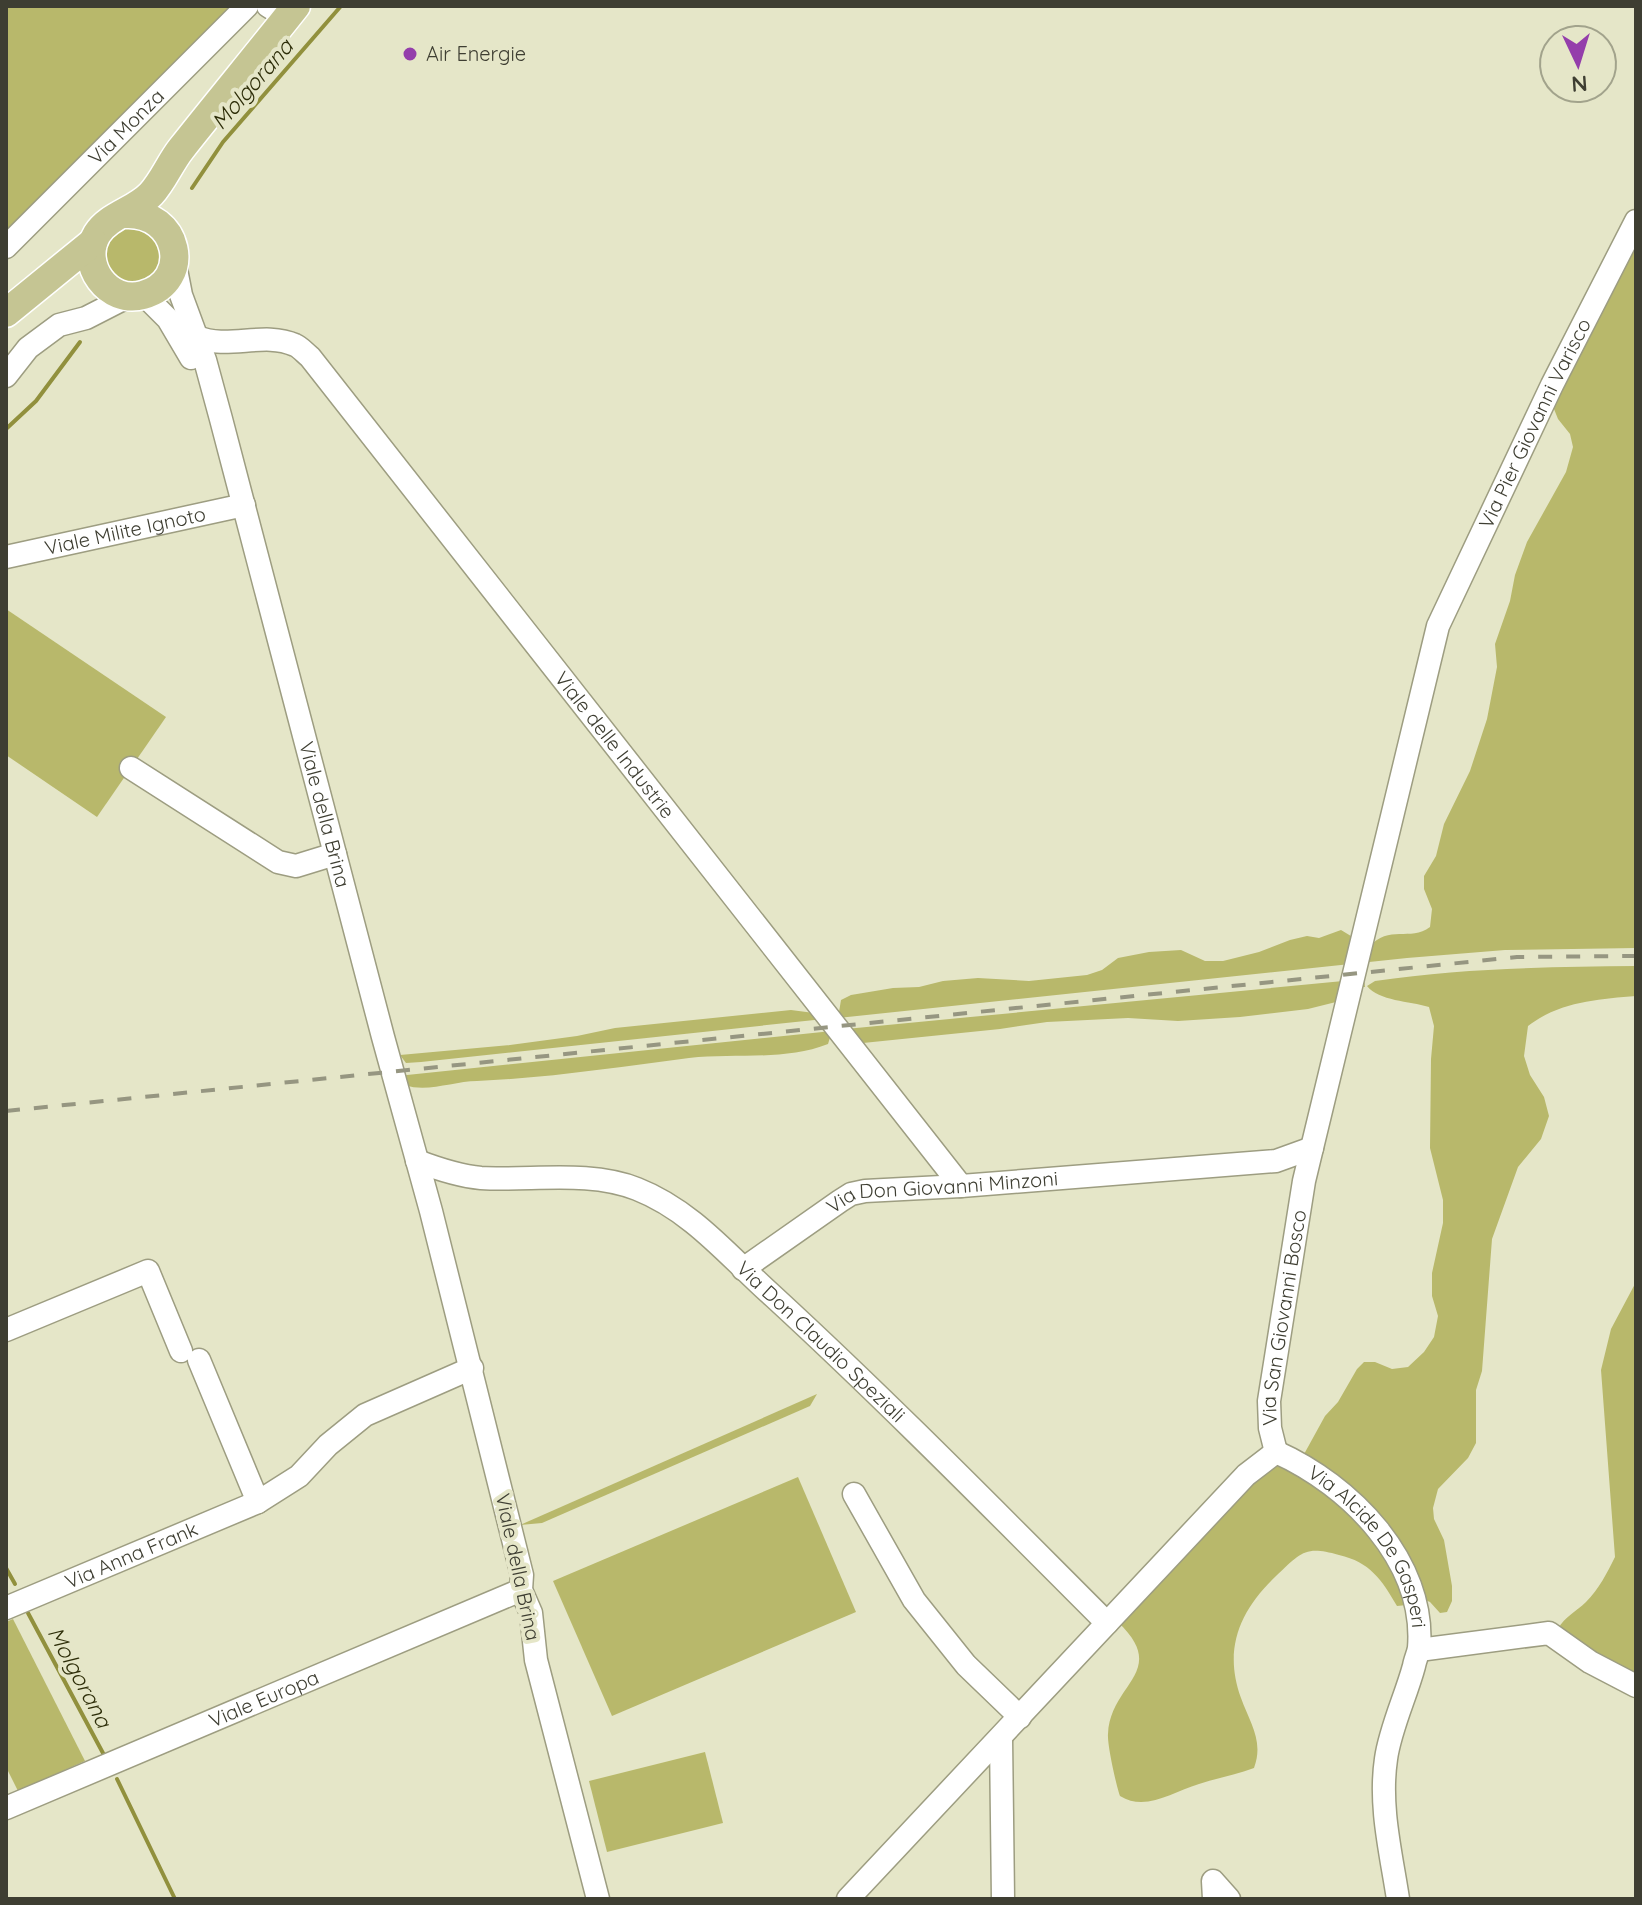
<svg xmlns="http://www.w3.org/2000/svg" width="1642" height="1905" font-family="Quicksand,sans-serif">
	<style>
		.green { fill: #b8b86b }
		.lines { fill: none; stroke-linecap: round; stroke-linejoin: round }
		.stream { stroke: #91903d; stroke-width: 4 }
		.minor-casing { stroke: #9d9d81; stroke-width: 25 }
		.major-casing { stroke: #fff; stroke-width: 31 }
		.minor { stroke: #fff; stroke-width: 22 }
		.major { stroke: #c5c593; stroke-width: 28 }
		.rail { stroke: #969681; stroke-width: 4; stroke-dasharray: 14 14; stroke-linecap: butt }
		.poi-dot { fill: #943eab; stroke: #e5e6c8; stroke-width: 3 }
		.labels { text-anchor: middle; stroke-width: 8; stroke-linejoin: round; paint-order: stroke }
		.poi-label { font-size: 20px; fill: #3e3e32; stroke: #e5e6c8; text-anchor: start }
		.street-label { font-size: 20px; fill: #3e3e32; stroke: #e5e6c8 }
		.water-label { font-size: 22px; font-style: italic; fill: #2e2e09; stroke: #e5e6c8 }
	</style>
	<rect width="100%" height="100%" fill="#e5e6c8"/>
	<g class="green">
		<path d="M6,6h227l-227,227z"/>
		<path d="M127,222l34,17v29c-21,20 -30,20 -54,4l-3,-31z"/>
		<path d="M1636,234v714l-131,2 -98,8 -569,60 3,-18 10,-5 42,-7 26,-1 24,-6 35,-3 51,3 58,-6 15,-5 16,-12 31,-6 32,-2 24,11h18l36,-9 31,-12 17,-4 12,2 22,-8 28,17c20,-23 41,-5 61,-20l2,-18 -8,-20v-13l12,-20 8,-32 26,-53 17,-52 10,-52 -2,-23 15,-43 5,-26 12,-33 39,-70 7,-25 -3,-13 -12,-15 -6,-15z"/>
		<path d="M6,609l160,108 -69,100 -91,-62z"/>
		<path d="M1636,966v30c-38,3 -77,6 -108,30l-4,30 6,19 14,22 5,19 -8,23 -23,28 -26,72 -10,132 -6,19v53l-8,15 -30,31 -5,19 1,11 10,21 8,46v15l-5,11 -7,1 -10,-11 -9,-4 -14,7 -10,1c-15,-26 -27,-44 -58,-51 -35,-10 -38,-2 -63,21 -36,34 -53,73 -35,122 9,25 23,43 13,70 -18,7 -37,10 -55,16 -27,8 -53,28 -79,12 -4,-11 -13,-52 -12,-62 2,-51 62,-62 10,-112l144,-156 25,1 16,-11 22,-40 13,-14 19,-33 7,-7h11l17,7 16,-2 16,-15 10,-15 4,-21 -6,-20v-23l11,-50v-23l-13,-52 1,-89 3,-33 -5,-19c-20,-6 -50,-6 -62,-21l8,-5c87,-13 173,-14 261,-15z"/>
		<path d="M1364,979l1,8h-13l-12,14 -32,8 -68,8 -62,4 -50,-3 -81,4 -47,7 -137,14 -17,-14z"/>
		<path d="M791,1010l23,3 10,6 -403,43 -15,1 -6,-8 110,-10 67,-9 38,-8z"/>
		<path d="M832,1031l-4,13c-43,17 -93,9 -139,14 -70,9 -141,20 -212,23 -23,0 -50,12 -72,4l-1,-9 3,-1z"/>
		<path d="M1636,1282v393l-41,-21 -37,-25c7,-13 18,-17 28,-27 13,-13 21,-29 29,-45l-14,-187 10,-41z"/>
		<path d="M817,1394l-7,12 -268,117 -22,2z"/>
		<path d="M798,1477l58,135 -244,104 -59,-135z"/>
		<path d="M13,1619l72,142 -67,30 -12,-24v-145z"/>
		<path d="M705,1752l18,71 -116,29 -18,-71z"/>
	</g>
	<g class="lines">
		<g class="stream">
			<path d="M192,188l31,-46 118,-136"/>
			<path d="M6,429l30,-28 44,-59"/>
			<path d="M6,1568l9,16"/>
			<path d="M28,1613l76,142"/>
			<path d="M117,1779l58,120"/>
		</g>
		<defs>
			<g id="minor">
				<path d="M268,6l19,12"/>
				<path id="s1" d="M6,247l241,-241"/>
				<path id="s2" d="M174,259l7,36 24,65 16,59 162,618 48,174 91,364 -1,15 10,23 5,47 62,239"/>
				<path d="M144,295l24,24 23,39"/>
				<path id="s3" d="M197,337c31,13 67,-6 98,8 5,2 10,8 15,12l651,829"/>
				<path d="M6,376l22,-28 31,-23 27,-7 43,-22"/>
				<path id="s4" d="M6,557l238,-52"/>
				<path d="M131,768l147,94 18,4 39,-12"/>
				<path id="s5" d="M417,1161c21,8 42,15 64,17 51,3 108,-8 156,11 56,22 93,69 137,108 114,105 223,216 333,326"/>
				<path id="s6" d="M743,1269l97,-68 11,-7 14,-3 96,-5 315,-25 36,-13"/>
				<path d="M6,1330l142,-59 33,80"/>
				<path d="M199,1360l59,142"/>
				<path id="s7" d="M1276,1452l-6,-24 -1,-27 35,-220 134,-555 114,-241 84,-164"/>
				<path id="s8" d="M1276,1452c74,33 150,109 143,196 -1,6 -4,12 -5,18 -8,30 -24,63 -28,93 -7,47 5,94 12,140"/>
				<path d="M854,1494l60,106 52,65 54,52"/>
				<path id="s9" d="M6,1608l252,-106 41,-26 29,-31 37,-30 107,-47"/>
				<path d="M1419,1650l130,-17 41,29 46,24"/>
				<path d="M1001,1738l2,161"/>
				<path id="s10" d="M6,1808l515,-218"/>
				<path d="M848,1899l398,-424 30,-23"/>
				<path d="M1214,1899l-1,-18 16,18"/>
			</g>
			<g id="major">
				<path d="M125,214c54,-3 69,67 18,81 -35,10 -64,-31 -46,-61 12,-19 38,-23 54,-40 12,-13 19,-31 30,-45 38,-48 77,-95 115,-143"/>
				<path d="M6,313l87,-71"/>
			</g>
		</defs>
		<use href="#minor" class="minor-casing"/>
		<use href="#major" class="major-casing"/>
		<use href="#minor" class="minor"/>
		<use href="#major" class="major"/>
		<path class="rail" d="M6,1111l1511,-154 119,-1"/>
	</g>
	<circle class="poi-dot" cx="410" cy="54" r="8"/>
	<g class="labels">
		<g class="poi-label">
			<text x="426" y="61">Air Energie</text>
		</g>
		<g class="street-label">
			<text dy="7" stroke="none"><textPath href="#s1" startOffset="170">Via Monza</textPath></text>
			<text dy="7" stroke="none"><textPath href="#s7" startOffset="1070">Via Pier Giovanni Varisco</textPath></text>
			<text dy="7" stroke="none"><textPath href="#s4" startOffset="122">Viale Milite Ignoto</textPath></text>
			<text dy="7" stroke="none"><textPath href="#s3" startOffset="612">Viale delle Industrie</textPath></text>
			<text dy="7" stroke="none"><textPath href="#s2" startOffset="576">Viale della Brina</textPath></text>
			<text dy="7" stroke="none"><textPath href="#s6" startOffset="222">Via Don Giovanni Minzoni</textPath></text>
			<text dy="7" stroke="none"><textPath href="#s7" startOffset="136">Via San Giovanni Bosco</textPath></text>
			<text dy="7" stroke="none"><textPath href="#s5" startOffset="464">Via Don Claudio Speziali</textPath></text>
			<text dy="7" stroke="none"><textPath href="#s8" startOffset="138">Via Alcide De Gasperi</textPath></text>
			<text dy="7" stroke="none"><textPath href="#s9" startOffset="136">Via Anna Frank</textPath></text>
			<text transform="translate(518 1567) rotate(78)" y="7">Viale della Brina</text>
			<text dy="7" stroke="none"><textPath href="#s10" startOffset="280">Viale Europa</textPath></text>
		</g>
		<g class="water-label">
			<text transform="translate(252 84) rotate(-49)" y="8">Molgorana</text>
			<text transform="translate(80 1677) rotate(62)" y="8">Molgorana</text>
		</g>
	</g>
	<rect width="1642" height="1905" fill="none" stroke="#3e3e32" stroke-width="16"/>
	<g transform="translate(1578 64) rotate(176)"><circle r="38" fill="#e5e6c8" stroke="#a2a38c" stroke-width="2"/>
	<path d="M0-6L14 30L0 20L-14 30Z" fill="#943eab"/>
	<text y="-12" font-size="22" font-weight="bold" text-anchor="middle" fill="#3e3e32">N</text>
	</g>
</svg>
